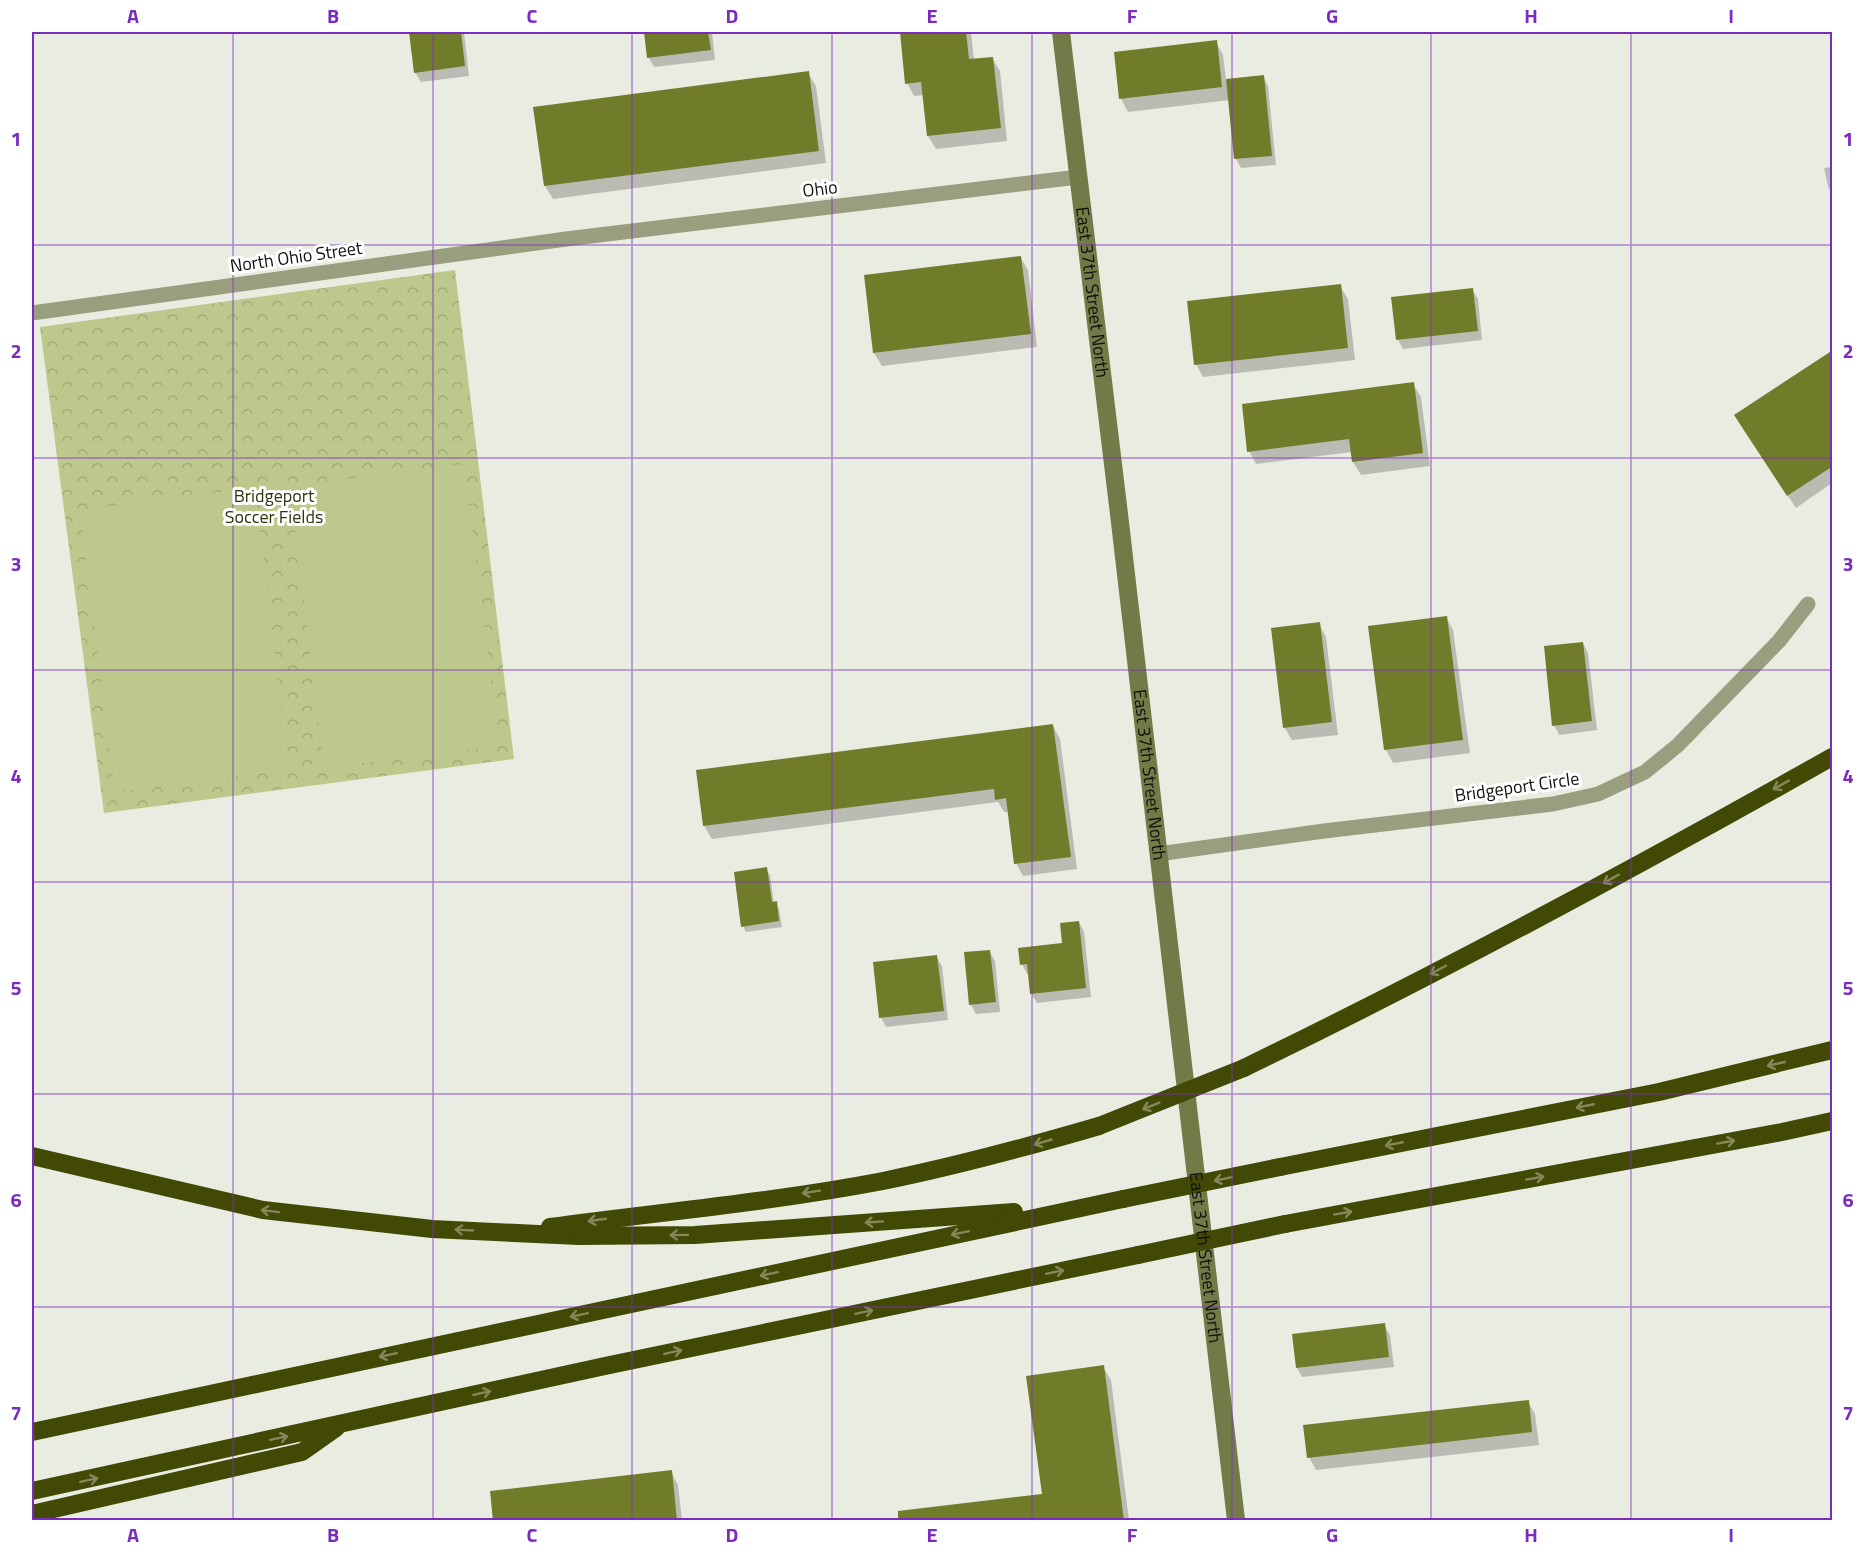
<svg xmlns="http://www.w3.org/2000/svg" width="1864" height="1552" font-family="'Titillium Web',sans-serif">
	<style>
		.park { fill: url(#park-crowns) }
		.garden { fill: #bdc88c }
		.shadow { fill: #0003 }
		.building { fill: #717c2a }
		.lines { fill: none; stroke-linecap: round; stroke-linejoin: round }
		.street { stroke: #999f7e; stroke-width: 15 }
		.secondary { stroke: #727b48; stroke-width: 18 }
		.highway { stroke: #414905; stroke-width: 18 }
		.highway-bridge { stroke: #414905; stroke-width: 18 }
		.oneway { stroke: #84895c }
		.grid { fill: none; stroke: #7b2cbf; stroke-width: 1.5; stroke-opacity: 0.55 }
		.labels { text-anchor: middle; stroke-width: 6; stroke-linejoin: round; paint-order: stroke }
		.street-label { font-size: 18px; fill: #10110d; stroke: #fff }
		.park-label { font-size: 18px; fill: #2f3411; stroke: #fff }
		.neatline { fill: none; stroke: #7b2cbf; stroke-width: 2 }
		.grid-label { font-size: 20px; text-anchor: middle; font-weight: bold; fill: #7b2cbf }
	</style>
	<defs>
		<pattern id="park-crowns" width="20" height="18" patternUnits="userSpaceOnUse" patternTransform="scale(1.5)"><rect width="20" height="18" fill="#bdc88c"/><path d="M2 6a3 3 0 1 1 6 0M12 15a3 3 0 1 1 6 0" fill="none" stroke="#a1ab78"/></pattern>
	</defs>
	<rect width="100%" height="100%" fill="#e9ece0"/>
	<path class="park" d="M455,270l59,489 -410,54 -64,-486z"/>
	<g class="garden">
		<path d="M464,464l35,282 -175,22 -34,-282z"/>
		<path d="M255,488l34,282 -174,22 -35,-282z"/>
	</g>
	<g class="shadow">
		<path d="M410,32h54l5,44 -48,6 -6,-10z"/>
		<path d="M645,32h67l3,28 -61,7 -5,-9z"/>
		<path d="M901,32h70l3,28 18,-2 8,13 7,70 -71,8 -8,-13 -4,-41 -10,1 -7,-13z"/>
		<path d="M1216,42l7,13 3,25 37,-4 5,10 8,79 -35,3 -5,-9 -6,-59 -102,12 -7,-13z"/>
		<path d="M808,73l8,13 10,77 -273,36 -8,-13 -10,-78z"/>
		<path d="M1832,167v27l-4,-8 -4,-18z"/>
		<path d="M1020,257l8,13 9,77 -155,19 -8,-13 -9,-77z"/>
		<path d="M1340,286l8,13 7,61 -152,17 -7,-13z"/>
		<path d="M1472,289l6,10 4,41 -79,9 -5,-9z"/>
		<path d="M1832,352v131l-36,25 -53,-79z"/>
		<path d="M1413,384l8,13 9,69 -69,9 -8,-13 -1,-10 -96,12 -7,-13z"/>
		<path d="M1446,617l7,13 17,123 -77,10 -7,-13 -16,-123z"/>
		<path d="M1319,624l7,13 12,98 -46,5 -8,-13z"/>
		<path d="M1583,643l5,10 9,77 -38,5 -5,-10z"/>
		<path d="M1053,726l7,13 17,130 -54,7 -7,-13 -7,-51h-5l-6,-10 -286,37 -8,-13z"/>
		<path d="M766,869l4,6 4,28 5,6 3,18 -36,5 -3,-6z"/>
		<path d="M1079,922l5,10 7,65 -54,6 -6,-10 -2,-19h-2l-5,-10 42,-20z"/>
		<path d="M989,951l6,10 5,51 -24,2 -5,-9z"/>
		<path d="M936,956l6,10 6,54 -62,7 -5,-10z"/>
		<path d="M1384,1325l6,10 4,32 -92,10 -5,-9 -4,-32z"/>
		<path d="M1103,1367l8,13 18,140h-228l143,-24z"/>
		<path d="M1528,1402l7,12 4,31 -223,25 -7,-13z"/>
		<path d="M671,1472l7,13 4,35h-187z"/>
	</g>
	<g class="building">
		<path d="M409,32h52l4,34 -51,7z"/>
		<path d="M644,32h64l3,18 -64,8z"/>
		<path d="M900,32h66l3,27 24,-2 8,71 -74,8 -6,-54 -16,2z"/>
		<path d="M1217,40l5,47 -103,12 -5,-47z"/>
		<path d="M809,71l10,80 -275,35 -11,-79z"/>
		<path d="M1264,75l8,81 -38,3 -8,-80z"/>
		<path d="M1021,256l10,78 -158,19 -9,-78z"/>
		<path d="M1341,284l7,64 -154,17 -7,-64z"/>
		<path d="M1473,288l5,43 -82,9 -5,-43z"/>
		<path d="M1833,350v116l-46,30 -53,-81z"/>
		<path d="M1414,382l9,71 -71,9 -3,-23 -102,13 -5,-48z"/>
		<path d="M1447,616l16,124 -79,10 -16,-124z"/>
		<path d="M1320,622l12,100 -49,6 -12,-100z"/>
		<path d="M1583,642l9,79 -40,5 -8,-80z"/>
		<path d="M1053,724l18,133 -57,7 -8,-66 -11,2 -1,-11 -291,37 -7,-56z"/>
		<path d="M767,867l5,35 5,-1 2,20 -38,6 -7,-55z"/>
		<path d="M1079,921l7,67 -56,6 -3,-30 -7,1 -2,-17 44,-5 -2,-20z"/>
		<path d="M990,950l6,52 -27,3 -5,-53z"/>
		<path d="M937,955l7,56 -65,7 -6,-56z"/>
		<path d="M1385,1323l4,34 -93,11 -4,-34z"/>
		<path d="M1104,1365l20,156h-226v-10l144,-17 -16,-118z"/>
		<path d="M1529,1400l3,32 -225,26 -4,-33z"/>
		<path d="M672,1470l5,51h-184l-3,-30z"/>
	</g>
	<g class="lines">
		<g class="street">
			<path d="M32,313l534,-74 512,-62"/>
			<path d="M1158,854l166,-23 229,-27 45,-10 47,-22 33,-27 101,-104 29,-37"/>
		</g>
		<path class="secondary" id="s1" d="M1061,32l58,482 117,1006"/>
		<g class="highway">
			<path d="M1244,1068c200,-97 395,-202 588,-311"/>
			<path d="M32,1156l231,54 169,19 147,7 116,-1 319,-23"/>
			<path d="M1280,1167l379,-75 173,-42"/>
			<path d="M1285,1224l497,-92 50,-11"/>
			<path d="M550,1227c111,-15 223,-25 333,-46 73,-15 144,-34 216,-55"/>
			<path d="M32,1432l1091,-233"/>
			<path d="M32,1491l573,-125 533,-111"/>
			<path d="M32,1514l270,-62 34,-24"/>
		</g>
		<g class="highway-bridge">
			<path d="M1099,1126l145,-58"/>
			<path d="M1123,1199l157,-32"/>
			<path d="M1138,1255l147,-31"/>
		</g>
	</g>
	<defs><path id="oneway-shaft" d="M-6 0H5M1.5-3L5.5 0L1.5 3" fill="none" stroke-width="1.6" stroke-linecap="round" stroke-linejoin="round" transform="scale(1.5)"/></defs>
	<g class="oneway">
		<use href="#oneway-shaft" transform="translate(1781 785) rotate(151)"/>
		<use href="#oneway-shaft" transform="translate(1611 879) rotate(151)"/>
		<use href="#oneway-shaft" transform="translate(1438 970) rotate(152)"/>
		<use href="#oneway-shaft" transform="translate(1776 1064) rotate(167)"/>
		<use href="#oneway-shaft" transform="translate(1151 1106) rotate(158)"/>
		<use href="#oneway-shaft" transform="translate(1585 1106) rotate(169)"/>
		<use href="#oneway-shaft" transform="translate(1043 1142) rotate(164)"/>
		<use href="#oneway-shaft" transform="translate(1726 1142) rotate(-10)"/>
		<use href="#oneway-shaft" transform="translate(1394 1144) rotate(169)"/>
		<use href="#oneway-shaft" transform="translate(1535 1178) rotate(-10)"/>
		<use href="#oneway-shaft" transform="translate(1223 1179) rotate(168)"/>
		<use href="#oneway-shaft" transform="translate(811 1192) rotate(171)"/>
		<use href="#oneway-shaft" transform="translate(270 1211) rotate(-173)"/>
		<use href="#oneway-shaft" transform="translate(1343 1213) rotate(-10)"/>
		<use href="#oneway-shaft" transform="translate(597 1220) rotate(172)"/>
		<use href="#oneway-shaft" transform="translate(874 1222) rotate(176)"/>
		<use href="#oneway-shaft" transform="translate(464 1230) rotate(-177)"/>
		<use href="#oneway-shaft" transform="translate(960 1233) rotate(168)"/>
		<use href="#oneway-shaft" transform="translate(679 1235) rotate(179)"/>
		<use href="#oneway-shaft" transform="translate(1055 1272) rotate(-12)"/>
		<use href="#oneway-shaft" transform="translate(769 1274) rotate(168)"/>
		<use href="#oneway-shaft" transform="translate(864 1312) rotate(-12)"/>
		<use href="#oneway-shaft" transform="translate(579 1315) rotate(168)"/>
		<use href="#oneway-shaft" transform="translate(673 1352) rotate(-12)"/>
		<use href="#oneway-shaft" transform="translate(388 1355) rotate(168)"/>
		<use href="#oneway-shaft" transform="translate(482 1393) rotate(-12)"/>
		<use href="#oneway-shaft" transform="translate(279 1438) rotate(-12)"/>
		<use href="#oneway-shaft" transform="translate(89 1480) rotate(-12)"/>
	</g>
	<path class="grid" d="M233,32v1488M433,32v1488M632,32v1488M832,32v1488M1032,32v1488M1232,32v1488M1431,32v1488M1631,32v1488M32,245h1800M32,458h1800M32,670h1800M32,882h1800M32,1094h1800M32,1307h1800"/>
	<g class="labels">
		<g class="street-label">
			<text transform="translate(820 189) rotate(-7)" y="6">Ohio</text>
			<text transform="translate(296 257) rotate(-8)" y="6">North Ohio Street</text>
			<text dy="6" stroke="none"><textPath href="#s1" startOffset="262">East 37th Street North</textPath></text>
			<text dy="6" stroke="none"><textPath href="#s1" startOffset="748">East 37th Street North</textPath></text>
			<text transform="translate(1517 787) rotate(-8)" y="6">Bridgeport Circle</text>
			<text dy="6" stroke="none"><textPath href="#s1" startOffset="1234">East 37th Street North</textPath></text>
		</g>
		<g class="park-label">
			<text x="274" y="502">Bridgeport<tspan x="274" dy="21">Soccer Fields</tspan></text>
		</g>
	</g>
	<rect width="1864" height="1552" fill="none" stroke="#ffffff" stroke-width="66"/>
	<rect x="33" y="33" width="1798" height="1486" class="neatline"/>
	<g class="grid-label">
		<text x="133" y="23">A</text>
		<text x="333" y="23">B</text>
		<text x="532" y="23">C</text>
		<text x="732" y="23">D</text>
		<text x="932" y="23">E</text>
		<text x="1132" y="23">F</text>
		<text x="1332" y="23">G</text>
		<text x="1531" y="23">H</text>
		<text x="1731" y="23">I</text>
		<text x="16" y="146">1</text>
		<text x="1848" y="146">1</text>
		<text x="16" y="358">2</text>
		<text x="1848" y="358">2</text>
		<text x="16" y="571">3</text>
		<text x="1848" y="571">3</text>
		<text x="16" y="783">4</text>
		<text x="1848" y="783">4</text>
		<text x="16" y="995">5</text>
		<text x="1848" y="995">5</text>
		<text x="16" y="1207">6</text>
		<text x="1848" y="1207">6</text>
		<text x="16" y="1420">7</text>
		<text x="1848" y="1420">7</text>
		<text x="133" y="1542">A</text>
		<text x="333" y="1542">B</text>
		<text x="532" y="1542">C</text>
		<text x="732" y="1542">D</text>
		<text x="932" y="1542">E</text>
		<text x="1132" y="1542">F</text>
		<text x="1332" y="1542">G</text>
		<text x="1531" y="1542">H</text>
		<text x="1731" y="1542">I</text>
	</g>
</svg>
